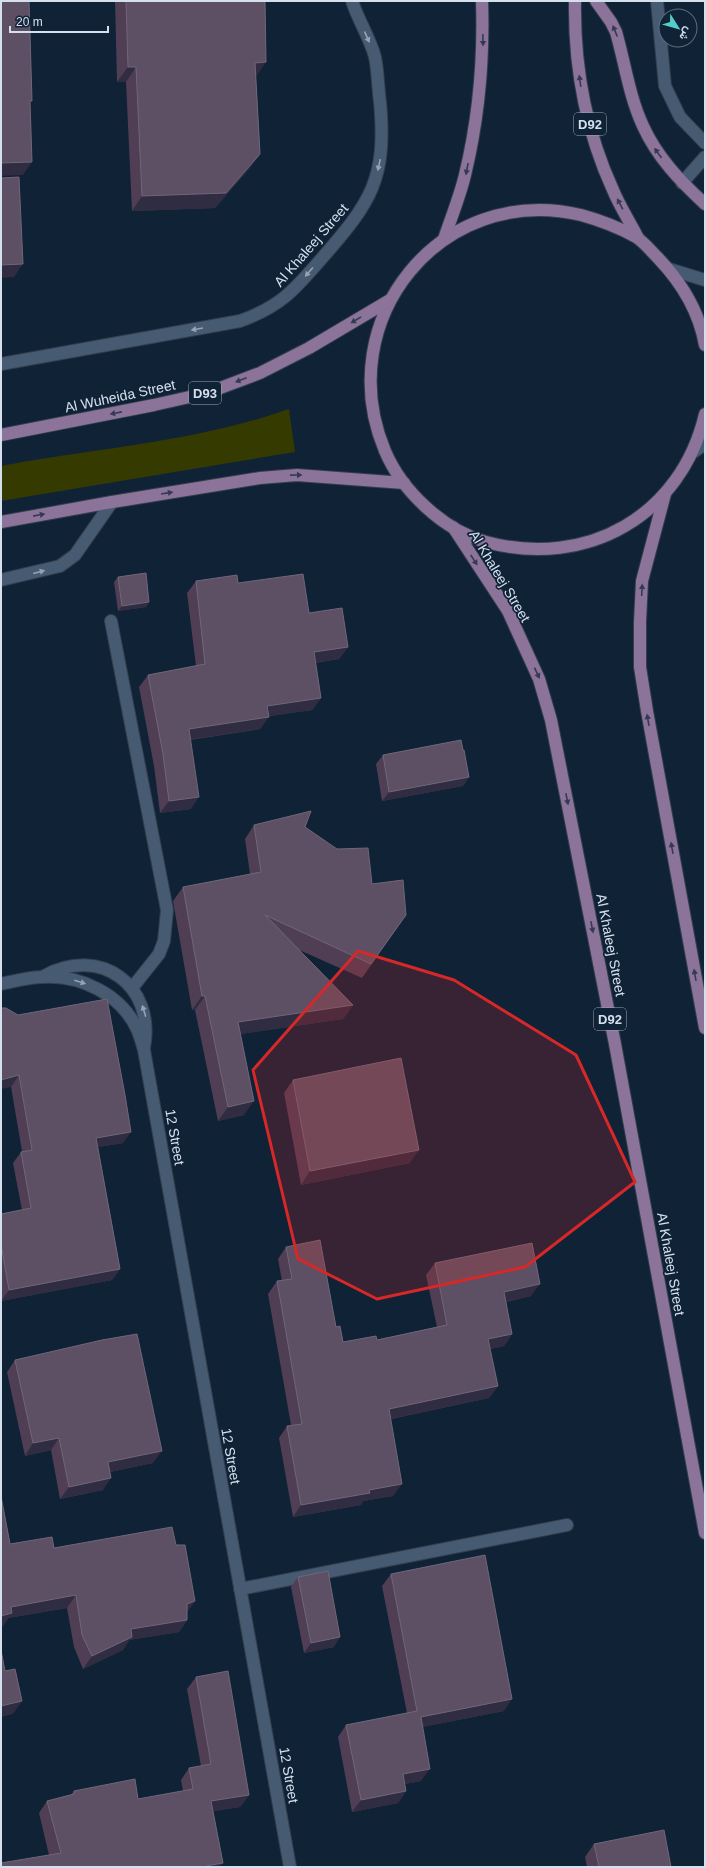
<svg xmlns="http://www.w3.org/2000/svg" width="706" height="1868" font-family="Helvetica,Vazirmatn,sans-serif">
	<style>
		.green { fill: #343a00 }
		.lines { fill: none; stroke-linecap: round; stroke-linejoin: round }
		.service-casing { stroke: #333e4f; stroke-width: 14 }
		.minor-casing { stroke: #333e4f; stroke-width: 14 }
		.primary-casing { stroke: #333e4f; stroke-width: 14 }
		.service { stroke: #465a71; stroke-width: 12 }
		.minor { stroke: #465a71; stroke-width: 12 }
		.primary { stroke: #8c7399; stroke-width: 12 }
		.wall { fill: #4f3e54 }
		.shaded-wall { fill: #302c41 }
		.building { fill: #5d5064; stroke: #70667a }
		.oneway { fill: #353a54 }
		.oneway2 { fill: #94a4b6 }
		.marked { fill: #d62828; fill-opacity: 0.2; stroke: #d62828; stroke-width: 3; stroke-linejoin: round }
		.labels { text-anchor: middle; stroke-width: 3.5; stroke-linejoin: round; paint-order: stroke }
		.shield { fill: #102236; stroke: #99a7b7; stroke-width: 1 }
		.shield-label { font-size: 13px; font-weight: bold; fill: #d4e0ee }
		.street-label { font-size: 14px; fill: #d4e0ee; stroke: #102236 }
	</style>
	<rect width="100%" height="100%" fill="#102236"/>
	<path class="green" d="M289,409l6,43 -294,49v-35c96,-18 195,-24 288,-57z"/>
	<g class="lines">
		<defs>
			<g id="service">
				<path d="M657,1l8,85 15,31 25,26"/>
				<path d="M682,183l23,-26"/>
				<path d="M669,269l36,11"/>
				<path d="M692,453l13,-9"/>
				<path d="M1,580l59,-14 15,-11 37,-53"/>
				<path d="M111,621l56,289 -3,31 -5,13 -27,34"/>
				<path d="M240,1589l327,-64"/>
			</g>
			<g id="minor">
				<path d="M1,364l239,-43c42,-15 55,-32 83,-64 48,-55 64,-78 57,-155 -2,-14 -2,-30 -5,-45 -5,-19 -17,-37 -23,-56"/>
				<path d="M44,976c56,-31 112,9 100,72"/>
				<path d="M1,984c14,-3 28,-7 42,-7 37,-2 78,17 94,52 3,7 5,14 7,21l146,817"/>
			</g>
			<g id="primary">
				<path d="M575,1c-1,64 11,130 38,189 7,17 17,32 25,48"/>
				<path d="M596,1l15,21 5,10c9,31 13,64 27,94 14,31 37,55 62,78"/>
				<path d="M444,239c7,-21 16,-43 21,-64 14,-58 19,-115 17,-174"/>
				<path d="M705,345c-6,-34 -23,-62 -47,-87 -7,-7 -14,-16 -22,-21 -16,-9 -37,-17 -55,-22 -140,-33 -251,105 -196,236 17,40 58,79 101,91 101,27 195,-26 219,-128"/>
				<path d="M1,435l153,-30 53,-12 53,-20 49,-25 81,-48"/>
				<path d="M665,494l-23,87 -2,41v45l7,44 58,317"/>
				<path d="M1,522l111,-20 148,-24 37,-3 107,8"/>
				<path d="M453,527l55,84 31,68 12,41 64,324 90,489"/>
			</g>
		</defs>
		<use href="#service" class="service-casing"/>
		<use href="#minor" class="minor-casing"/>
		<use href="#primary" class="primary-casing"/>
		<use href="#service" class="service"/>
		<use href="#minor" class="minor"/>
		<use href="#primary" class="primary"/>
	</g>
	<g class="wall">
		<path d="M115,1h150l-9,76 4,77 -11,15 -34,39 -83,3 -6,-129h-9z"/>
		<path d="M118,577l31,25 -3,5 -28,4 -4,-29z"/>
		<path d="M196,581l42,2 71,30 39,34 -9,12 -24,4 6,35 -9,12 -43,6 -9,13 -70,11 1,69 -31,4 -6,-47 -15,-79 9,-12 48,-9 -9,-73z"/>
		<path d="M463,750l6,27 -6,9 -81,15 -6,-37 7,-9z"/>
		<path d="M254,825l51,2 67,57 34,31 -44,63 -65,-29 56,56 -10,14 -103,15 4,81 -26,6 -23,-111h-3l-19,-109 10,-14 67,-13 -5,-35z"/>
		<path d="M1,1008l122,135 -25,4 22,122 -8,11 -111,21v-87l21,-4 -9,-47 8,-11 1,-1 -11,-64z"/>
		<path d="M293,1080l117,83 -109,22 -17,-92z"/>
		<path d="M286,1247l50,80 7,15 34,-2 60,-13 -11,-52 9,-12 96,33 -25,6 6,32 -8,12 -14,3 8,37 -9,12 -98,21 2,77 -30,5 -2,4 -68,12 -14,-79 8,-12 4,-1 -23,-131 9,-13h5l-4,-22z"/>
		<path d="M15,1360l138,103 -43,9 -7,18 -43,9 -9,-49 -26,6 -18,-84z"/>
		<path d="M1,1496l9,48 44,4 133,64v8l-8,12 -50,8 -6,10 -40,19 -9,-22 -7,-39 -59,10 -5,8h-2z"/>
		<path d="M391,1574l113,137 -82,16 -1,54 -16,3 1,7 -8,12 -46,9 -14,-75 8,-12 61,-12 -25,-127z"/>
		<path d="M298,1577l36,70 -30,6 -13,-66z"/>
		<path d="M196,1677l53,118 -9,12 -27,4 7,56 -171,-12 -10,-42 8,-12 24,-6 3,-4 64,8 45,-8 -2,-11 8,-12 12,-2 -14,-77z"/>
		<path d="M594,1844l77,23h-84l-2,-10z"/>
	</g>
	<g class="shaded-wall">
		<path d="M266,62l-10,15 -1,-14z"/>
		<path d="M128,67h8l-10,15h-9z"/>
		<path d="M260,154l-11,15 -34,39 -83,3 10,-15z"/>
		<path d="M32,162l-9,13 -22,1v-13z"/>
		<path d="M23,264l-9,13 -13,1v-13z"/>
		<path d="M149,602l-3,5 -28,4 4,-5z"/>
		<path d="M348,647l-9,12 -34,5 9,-12z"/>
		<path d="M321,698l-9,12 -53,8 8,-12z"/>
		<path d="M269,717l-9,12 -80,12 9,-12z"/>
		<path d="M469,777l-6,9 -81,15 7,-9z"/>
		<path d="M199,797l-8,12 -31,4 9,-12z"/>
		<path d="M202,996h3l-10,14h-3z"/>
		<path d="M353,1005l-10,14 -115,17 10,-14z"/>
		<path d="M19,1075l-8,12 -10,2v-9z"/>
		<path d="M254,1101l-10,14 -26,6 10,-14z"/>
		<path d="M131,1132l-8,11 -35,6 8,-11z"/>
		<path d="M419,1150l-9,13 -109,22 9,-14z"/>
		<path d="M120,1269l-8,11 -111,21 8,-11z"/>
		<path d="M540,1284l-9,12 -36,8 9,-12z"/>
		<path d="M512,1334l-8,12 -24,5 8,-12z"/>
		<path d="M498,1386l-9,12 -109,23 9,-12z"/>
		<path d="M59,1438l-8,12 -26,6 8,-13z"/>
		<path d="M162,1451l-9,12 -53,11 8,-12z"/>
		<path d="M111,1478l-8,12 -43,9 9,-12z"/>
		<path d="M402,1484l-9,12 -30,5 -2,4 -68,12 8,-12 68,-15z"/>
		<path d="M76,1595l-9,13 -59,10 -5,8h-2v-10l10,-9z"/>
		<path d="M195,1601l-9,13 1,-10z"/>
		<path d="M187,1620l-8,12 -50,8 -6,10 -40,19 9,-13 39,-27z"/>
		<path d="M340,1637l-6,10 -30,6 7,-10z"/>
		<path d="M512,1699l-8,12 -92,18 9,-12z"/>
		<path d="M22,1701l-9,13 -12,3v-11z"/>
		<path d="M430,1769l-9,12 -26,5 8,-12z"/>
		<path d="M406,1791l-8,12 -46,9 9,-12z"/>
		<path d="M249,1795l-9,12 -37,6 8,-12z"/>
		<path d="M223,1863l-3,4h-14v-1z"/>
	</g>
	<g class="building">
		<path d="M1,1h28l3,100h-2l2,61 -31,1z"/>
		<path d="M126,1h139l1,61 -11,1 5,91 -34,39 -84,3 -6,-129h-8z"/>
		<path d="M19,177l4,87 -22,1v-87z"/>
		<path d="M146,573l3,29 -27,4 -4,-29z"/>
		<path d="M303,574l6,39 33,-5 6,39 -34,5 7,46 -54,8 2,11 -80,12 10,68 -30,4 -6,-47 -15,-79 57,-11 -9,-83 41,-6 1,8z"/>
		<path d="M461,740l2,10h1l5,27 -80,15 -6,-37z"/>
		<path d="M311,811l-6,16 32,22 31,-1 4,36 31,-4 3,35 -35,49 -106,-49 88,90 -115,17 16,79 -26,6 -23,-111h-3l-19,-109 78,-15 -7,-47z"/>
		<path d="M107,999l18,96 6,37 -35,6 24,131 -111,21 -8,-46v-30l30,-6 -10,-56 11,-2 -13,-75 -18,5v-72h5l12,7z"/>
		<path d="M401,1058l18,92 -109,21 -17,-91z"/>
		<path d="M320,1240l16,87 4,-1 3,16 33,-6 1,4 70,-15 -12,-62 97,-20 8,41 -36,8 8,42 -24,5 10,47 -109,23 13,75 -33,6 1,3 -69,12 -14,-79 15,-2 -25,-143 15,-2 -6,-32z"/>
		<path d="M137,1334l25,117 -54,11 3,16 -42,9 -10,-49 -26,5 -18,-83 87,-20z"/>
		<path d="M1,1496l9,48 42,-7 2,11 118,-21 4,18h9l10,56 -8,3v16l-56,9 1,8 -40,19 -10,-21 -6,-40 -65,12 1,6 -11,3z"/>
		<path d="M485,1555l27,144 -91,18 9,52 -27,5 3,17 -45,9 -15,-75 71,-14 -26,-137z"/>
		<path d="M328,1571l12,66 -29,6 -13,-66z"/>
		<path d="M1,1650l4,21 10,-2 7,32 -21,5z"/>
		<path d="M228,1671l21,124 -38,6 12,62 -17,3v1h-205v-4l60,-10 -14,-52 27,-7v-3l61,-12 3,20 55,-10 -4,-21 22,-4 -15,-87z"/>
		<path d="M664,1830l7,37h-72l-5,-23z"/>
	</g>
	<defs><path id="oneway-solid" d="M-6-.8H1V-3.2L6.5 0L1 3.2V.8H-6Z"/></defs>
	<g class="oneway">
		<use href="#oneway-solid" transform="translate(615 31) rotate(-112)"/>
		<use href="#oneway-solid" transform="translate(483 40) rotate(89)"/>
		<use href="#oneway-solid" transform="translate(580 81) rotate(-98)"/>
		<use href="#oneway-solid" transform="translate(658 153) rotate(-126)"/>
		<use href="#oneway-solid" transform="translate(467 169) rotate(101)"/>
		<use href="#oneway-solid" transform="translate(620 204) rotate(-118)"/>
		<use href="#oneway-solid" transform="translate(356 320) rotate(149)"/>
		<use href="#oneway-solid" transform="translate(241 380) rotate(159)"/>
		<use href="#oneway-solid" transform="translate(116 413) rotate(169)"/>
		<use href="#oneway-solid" transform="translate(296 475) rotate(-1)"/>
		<use href="#oneway-solid" transform="translate(167 493) rotate(-9)"/>
		<use href="#oneway-solid" transform="translate(39 515) rotate(-11)"/>
		<use href="#oneway-solid" transform="translate(474 560) rotate(57)"/>
		<use href="#oneway-solid" transform="translate(642 590) rotate(-87)"/>
		<use href="#oneway-solid" transform="translate(537 673) rotate(65)"/>
		<use href="#oneway-solid" transform="translate(648 720) rotate(-100)"/>
		<use href="#oneway-solid" transform="translate(567 799) rotate(79)"/>
		<use href="#oneway-solid" transform="translate(672 848) rotate(-100)"/>
		<use href="#oneway-solid" transform="translate(592 927) rotate(79)"/>
		<use href="#oneway-solid" transform="translate(695 975) rotate(-100)"/>
	</g>
	<g class="oneway2">
		<use href="#oneway-solid" transform="translate(367 37) rotate(66)"/>
		<use href="#oneway-solid" transform="translate(379 165) rotate(102)"/>
		<use href="#oneway-solid" transform="translate(309 272) rotate(131)"/>
		<use href="#oneway-solid" transform="translate(197 329) rotate(170)"/>
		<use href="#oneway-solid" transform="translate(39 572) rotate(-15)"/>
		<use href="#oneway-solid" transform="translate(80 982) rotate(17)"/>
		<use href="#oneway-solid" transform="translate(144 1011) rotate(-107)"/>
	</g>
	<path class="marked" d="M358,951l96,29 122,75 59,127 -110,85 -148,32 -79,-40 -45,-189z"/>
	<g class="labels">
		<g class="shield">
			<rect x="574" y="113" width="32" height="22" rx="3"/>
			<rect x="189" y="382" width="32" height="22" rx="3"/>
			<rect x="594" y="1008" width="32" height="22" rx="3"/>
		</g>
		<g class="shield-label">
			<text x="590" y="129">D92</text>
			<text x="205" y="398">D93</text>
			<text x="610" y="1024">D92</text>
		</g>
		<g class="street-label">
			<text transform="translate(311 245) rotate(-49)" y="5">Al Khaleej Street</text>
			<text transform="translate(120 396) rotate(-12)" y="5">Al Wuheida Street</text>
			<text transform="translate(500 576) rotate(59)" y="5">Al Khaleej Street</text>
			<text transform="translate(611 945) rotate(79)" y="5">Al Khaleej Street</text>
			<text transform="translate(175 1137) rotate(80)" y="5">12 Street</text>
			<text transform="translate(671 1264) rotate(80)" y="5">Al Khaleej Street</text>
			<text transform="translate(231 1456) rotate(80)" y="5">12 Street</text>
			<text transform="translate(289 1775) rotate(80)" y="5">12 Street</text>
		</g>
	</g>
	<rect width="706" height="1868" fill="none" stroke="#d4e0ee" stroke-width="4"/>
	<g transform="translate(678 28) rotate(127)"><circle r="19" fill="#102236" stroke="#5e6e80"/>
	<path d="M0-3L7 15L0 10L-7 15Z" fill="#54cdc8"/>
	<text y="-6" font-size="11" font-weight="bold" text-anchor="middle" fill="#d4e0ee">ش</text>
	</g>
	<path d="M10 26v6h98v-6" fill="none" stroke="#d4e0ee" stroke-width="2"/>
	<text x="16" y="26" font-size="12" fill="#d4e0ee" stroke="#102236" stroke-width="3" paint-order="stroke">20 m</text>
</svg>
